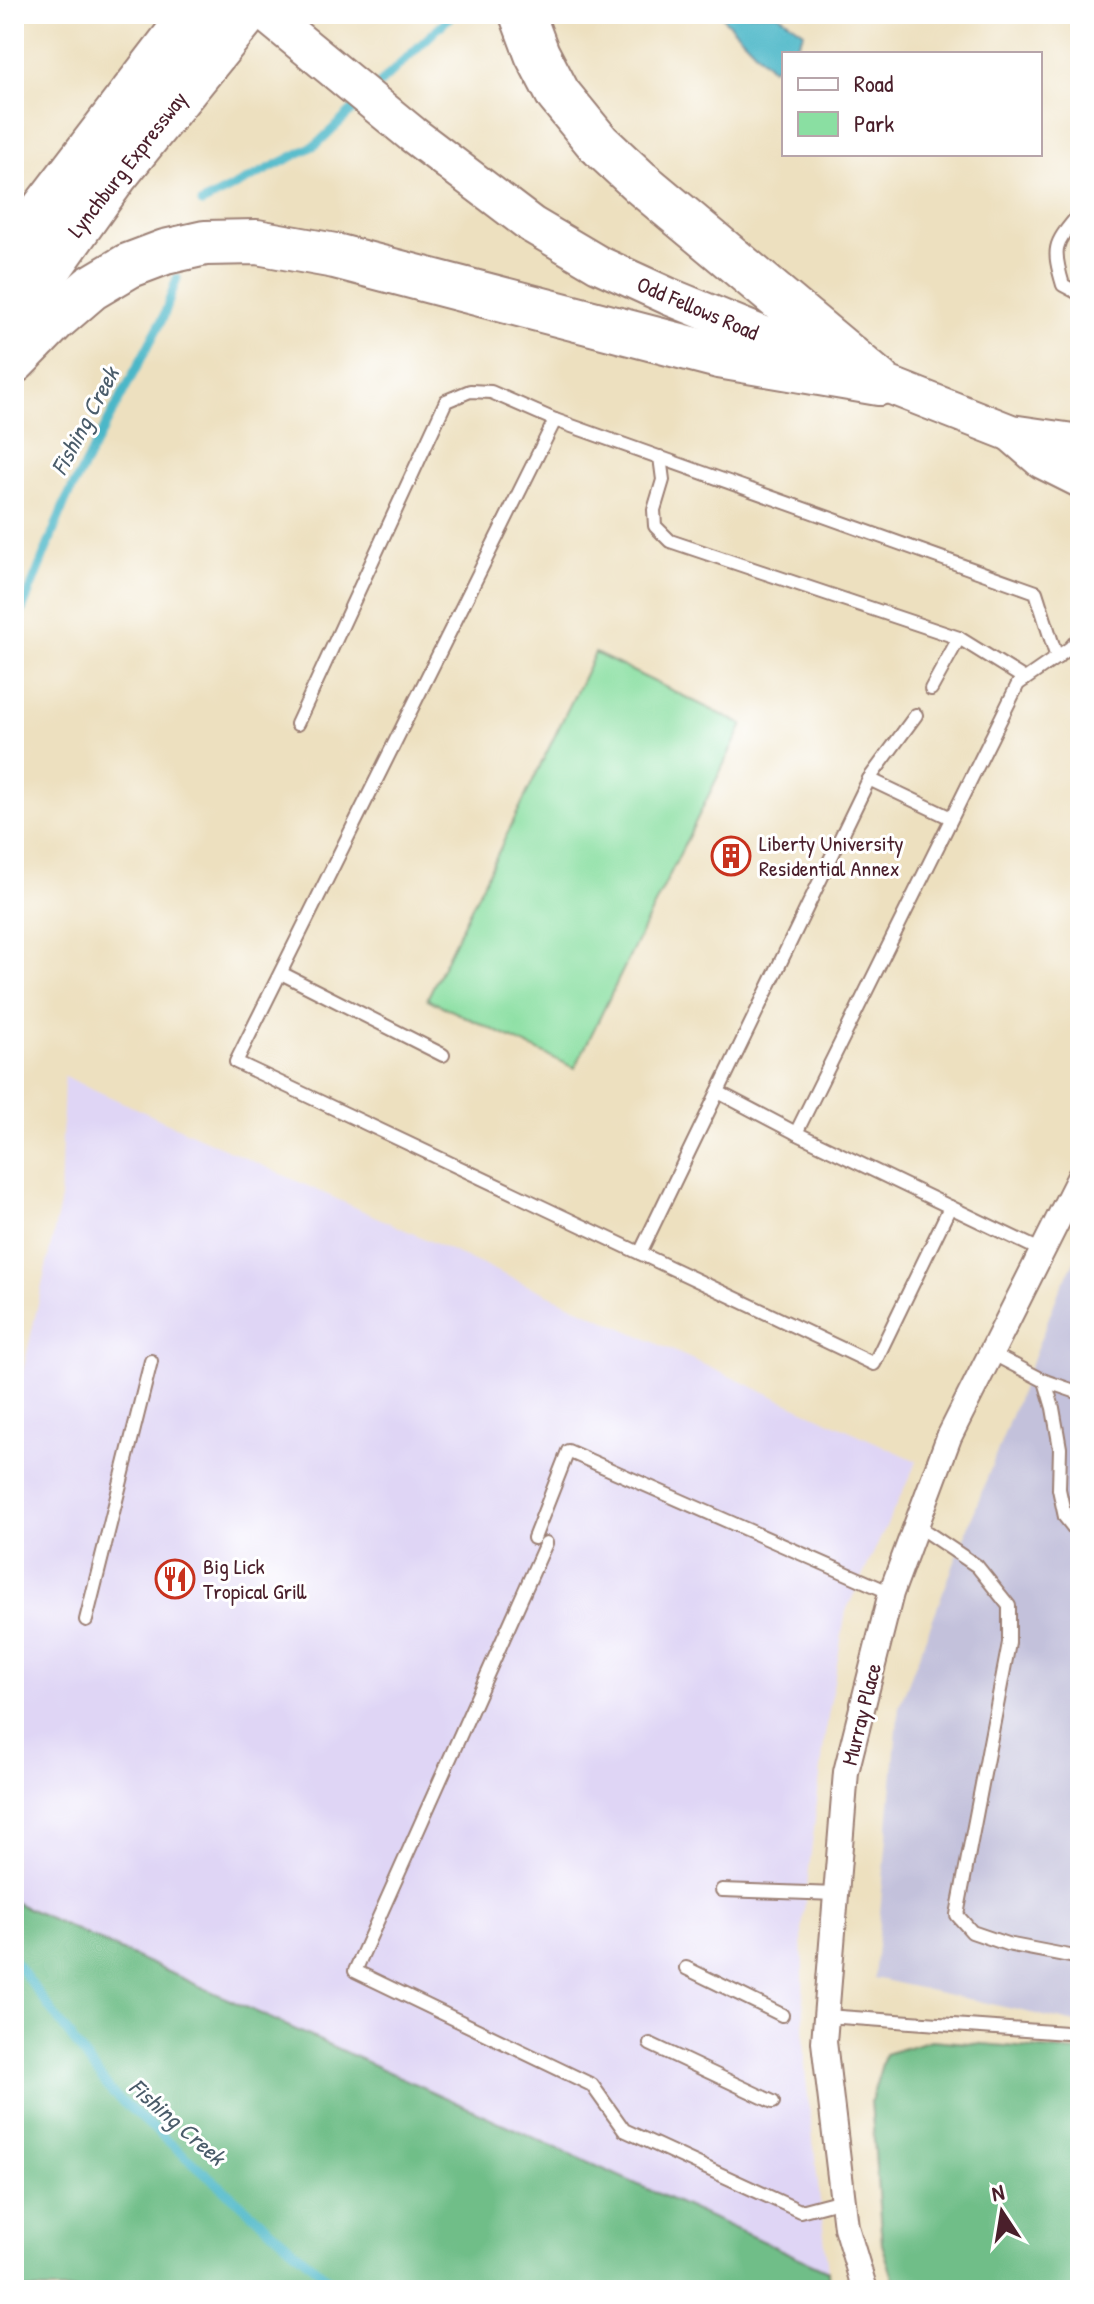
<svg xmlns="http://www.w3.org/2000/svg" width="1094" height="2304" font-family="'Patrick Hand',sans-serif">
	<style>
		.built { fill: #dfd5f5 }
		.industrial { fill: #c3c1db }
		.green { fill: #8adfa2; stroke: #6a7f66; stroke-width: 2 }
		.forest { fill: #6fbe88; stroke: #5c6e5a; stroke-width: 2 }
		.water { fill: #4bb7c8; stroke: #4a6b7a; stroke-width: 2 }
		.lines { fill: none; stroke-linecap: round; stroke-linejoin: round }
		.stream { stroke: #4bb7c8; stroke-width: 9 }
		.service-casing { stroke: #9c8075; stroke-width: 16 }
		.minor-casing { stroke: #9c8075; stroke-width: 28 }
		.secondary-casing { stroke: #9c8075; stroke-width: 40 }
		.motorway-casing { stroke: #9c8075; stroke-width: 48 }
		.service { stroke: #fff; stroke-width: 12 }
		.minor { stroke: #fff; stroke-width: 24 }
		.secondary { stroke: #fff; stroke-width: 36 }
		.motorway { stroke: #fff; stroke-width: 44 }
		.labels { text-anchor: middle; stroke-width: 6; stroke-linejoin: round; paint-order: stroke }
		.street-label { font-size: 22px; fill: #4a1f2b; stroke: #fff }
		.poi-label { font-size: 22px; fill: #4a1f2b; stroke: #fff; text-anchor: start }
		.water-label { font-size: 24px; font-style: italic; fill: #4a5c6a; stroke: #fff }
	</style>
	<rect width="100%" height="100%" fill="#fff"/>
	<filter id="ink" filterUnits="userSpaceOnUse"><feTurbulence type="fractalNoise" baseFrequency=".0125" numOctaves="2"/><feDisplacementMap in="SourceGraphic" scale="16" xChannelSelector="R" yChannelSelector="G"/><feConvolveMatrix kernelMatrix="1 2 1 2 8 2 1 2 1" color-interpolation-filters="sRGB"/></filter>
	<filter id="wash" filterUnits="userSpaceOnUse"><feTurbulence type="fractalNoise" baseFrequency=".006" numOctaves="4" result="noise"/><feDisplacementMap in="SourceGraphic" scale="32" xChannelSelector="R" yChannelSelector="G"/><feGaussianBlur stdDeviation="1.8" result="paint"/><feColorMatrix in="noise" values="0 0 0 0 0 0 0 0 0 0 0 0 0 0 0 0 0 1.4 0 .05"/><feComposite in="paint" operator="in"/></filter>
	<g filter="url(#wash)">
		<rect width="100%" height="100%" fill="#ede0bf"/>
		<path class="built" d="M64,1076l853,385 -71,150 -21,124 -23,193 3,142 23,201 -814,-369v-490l46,-208z"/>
		<path class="industrial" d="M1080,1250v774l-206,-46 25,-271 160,-416z"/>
		<path class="green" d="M595,653l148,72 -168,343 -148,-69z"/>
		<g class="forest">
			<path d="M14,1902l814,369 1,19h-815z"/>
			<path d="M931,2040l149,12v238h-183l-15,-46 -11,-143 14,-47z"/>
		</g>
		<path class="water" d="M726,14h52l26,18 -9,18 3,4h-14v6l-12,9 -49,-51z"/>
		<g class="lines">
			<g class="stream">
				<path d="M373,90l80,-76"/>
				<path d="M202,203l115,-59 43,-41"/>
				<path d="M14,630l52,-130 97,-182 14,-40"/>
				<path d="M14,1960l98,133 229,197"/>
			</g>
		</g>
	</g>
	<g filter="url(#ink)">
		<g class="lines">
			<defs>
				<g id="service">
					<path d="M1080,213c-25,31 -29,32 -17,72l17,9"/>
					<path d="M660,457l3,23 -9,30 1,16 15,15 289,97 66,41"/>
					<path d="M931,689l28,-51"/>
					<path d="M297,724l149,-323 24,-10 21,1 64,28"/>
					<path d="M869,779l82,39"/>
					<path d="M281,973l162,82"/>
					<path d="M718,1092l78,41"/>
					<path d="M950,1207l-76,157 -638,-302 319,-642 481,172 21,66"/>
					<path d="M1042,1251l-246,-118 222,-449 52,-36 10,-12"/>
					<path d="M640,1253l229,-474 47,-64"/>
					<path d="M991,1353l54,28 35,12"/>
					<path d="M1045,1381l8,27 7,40 -1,41 6,28 15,19"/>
					<path d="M916,1525l61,41 32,40v37l-52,272 15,17 35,12 73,14"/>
					<path d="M534,1538l34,-87 323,142"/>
					<path d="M546,1543l-191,428 237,114 32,45 176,81 42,-11"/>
					<path d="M86,1620l65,-259"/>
					<path d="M722,1890l114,4"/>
					<path d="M686,1968l96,47"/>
					<path d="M826,2016l254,18"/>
					<path d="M650,2044l123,58"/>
				</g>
				<path id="minor" d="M865,2290l-19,-63 -22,-185 22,-270 45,-179 58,-156 131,-261"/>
				<g id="secondary">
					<path d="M266,14l146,120 120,91 66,39 70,32 107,44 236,93 69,10"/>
					<path d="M1012,434l30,26 38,19"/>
				</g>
				<g id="motorway">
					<path d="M522,14l15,40 21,40 40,49 42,39 238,199"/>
					<path d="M14,248l179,-234"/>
					<path d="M14,318l101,-142 131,-162"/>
					<path d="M14,361l41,-42 36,-31 37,-22 37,-14 40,-9 52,-1 78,14 384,100 160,27"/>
				</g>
			</defs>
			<use href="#service" class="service-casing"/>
			<use href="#minor" class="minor-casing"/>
			<use href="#secondary" class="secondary-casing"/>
			<use href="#motorway" class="motorway-casing"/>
			<use href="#service" class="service"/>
			<use href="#minor" class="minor"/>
			<use href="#secondary" class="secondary"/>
			<use href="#motorway" class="motorway"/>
		</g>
	</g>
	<defs>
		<symbol id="building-ring" viewBox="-11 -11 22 22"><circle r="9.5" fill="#fff" stroke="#c8321e" stroke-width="1.5"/><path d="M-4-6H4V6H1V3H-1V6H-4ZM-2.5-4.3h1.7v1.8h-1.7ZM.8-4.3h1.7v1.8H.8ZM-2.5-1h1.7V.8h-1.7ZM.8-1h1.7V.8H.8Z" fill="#c8321e"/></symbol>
		<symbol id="restaurant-ring" viewBox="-11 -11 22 22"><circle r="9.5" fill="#fff" stroke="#c8321e" stroke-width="1.5"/><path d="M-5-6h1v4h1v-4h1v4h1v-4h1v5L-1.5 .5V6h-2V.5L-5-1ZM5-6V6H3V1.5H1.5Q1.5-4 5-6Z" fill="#c8321e"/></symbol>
	</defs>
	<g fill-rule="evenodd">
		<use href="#building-ring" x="709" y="834" width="44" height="44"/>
		<use href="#restaurant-ring" x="153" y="1557" width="44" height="44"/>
	</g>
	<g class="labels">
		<g class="street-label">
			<text transform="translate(127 164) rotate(-52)" y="8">Lynchburg Expressway</text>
			<text transform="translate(698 308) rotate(23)" y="8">Odd Fellows Road</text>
			<text transform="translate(861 1714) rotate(-76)" y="8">Murray Place</text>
		</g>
		<g class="poi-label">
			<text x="759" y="851">Liberty University<tspan x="759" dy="25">Residential Annex</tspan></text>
			<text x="203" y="1574">Big Lick<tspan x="203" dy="25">Tropical Grill</tspan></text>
		</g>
		<g class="water-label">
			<text transform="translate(85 421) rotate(-62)" y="8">Fishing Creek</text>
			<text transform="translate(177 2122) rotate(41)" y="8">Fishing Creek</text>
		</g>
	</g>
	<rect width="1094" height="2304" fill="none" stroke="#fff" stroke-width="48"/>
	<rect x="782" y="52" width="260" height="104" fill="#ffffff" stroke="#b7a5aa" stroke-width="2"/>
	<rect x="798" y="78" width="40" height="12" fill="#ffffff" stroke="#b7a5aa" stroke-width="2"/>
	<text x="854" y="92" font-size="24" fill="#4a1f2b">Road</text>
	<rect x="798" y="112" width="40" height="24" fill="#8adfa2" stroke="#b7a5aa" stroke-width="2"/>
	<text x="854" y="132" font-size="24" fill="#4a1f2b">Park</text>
	<g transform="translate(1002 2212) rotate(348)" stroke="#ffffff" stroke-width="6" paint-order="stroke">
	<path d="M0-6L14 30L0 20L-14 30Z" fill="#4a1f2b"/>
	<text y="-12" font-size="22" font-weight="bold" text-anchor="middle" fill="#4a1f2b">N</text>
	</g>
</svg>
